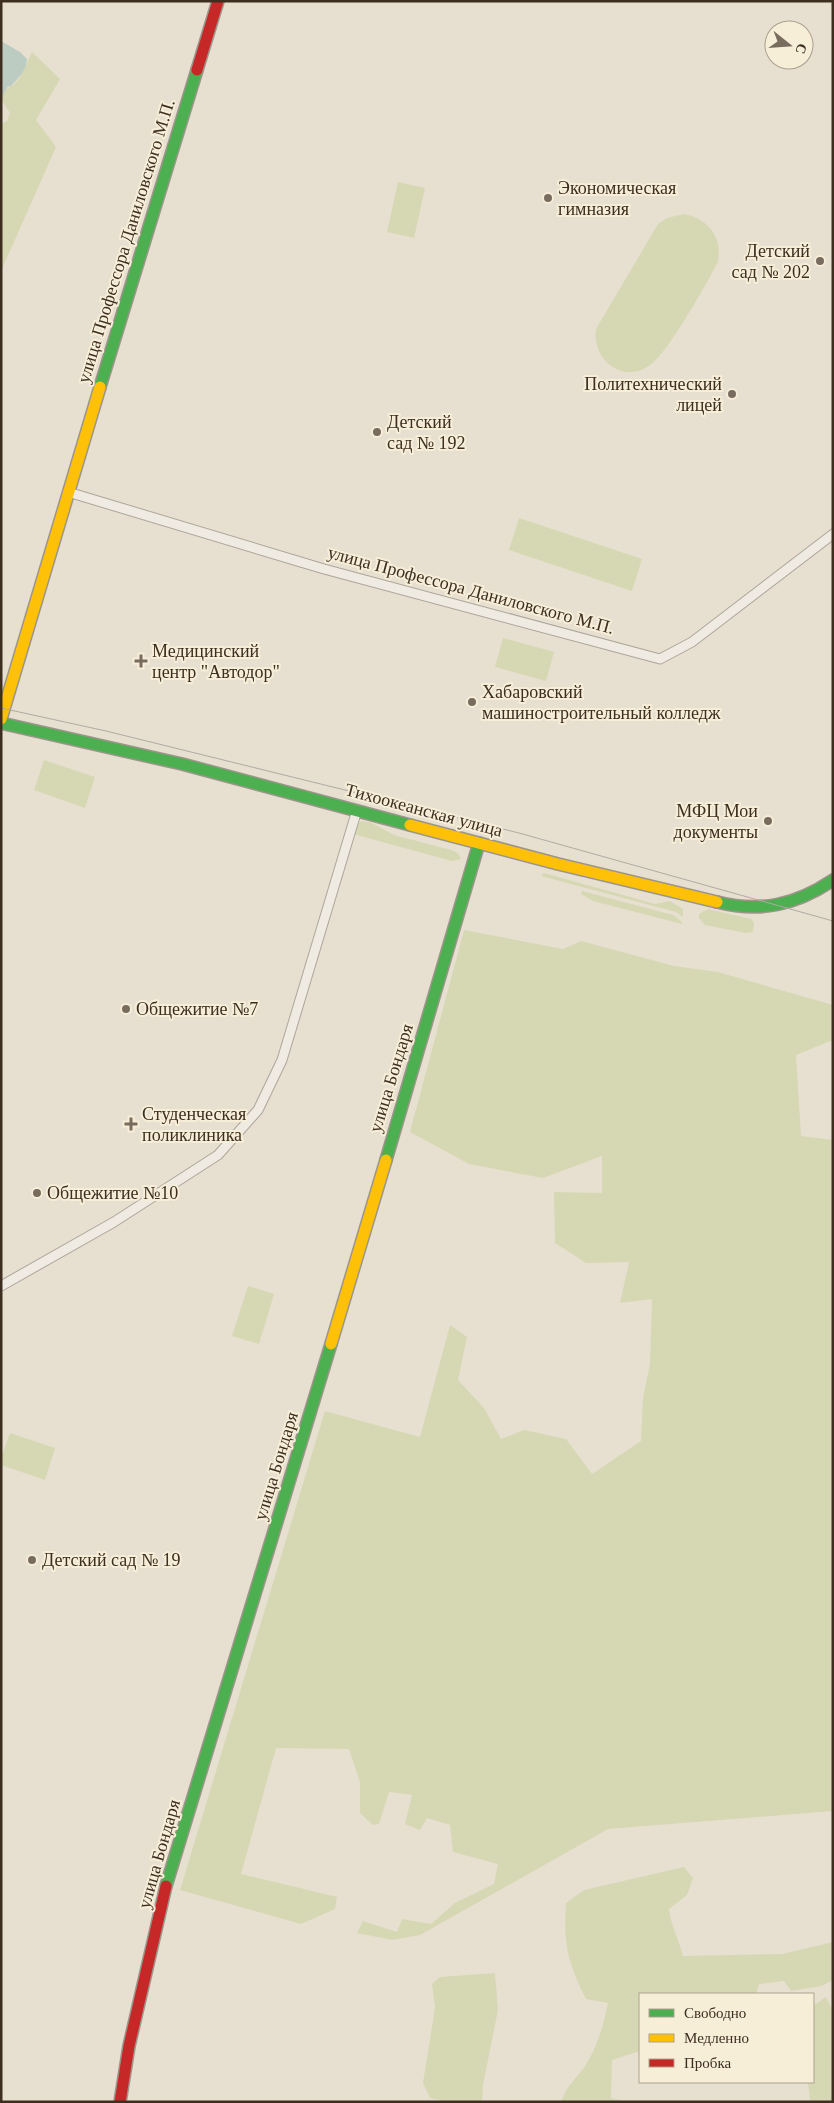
<svg xmlns="http://www.w3.org/2000/svg" width="834" height="2103" font-family="Georgia,serif">
	<style>
		.green { fill: #d6d7b3 }
		.water { fill: #bcccc2 }
		.lines { fill: none; stroke-linecap: round; stroke-linejoin: round }
		.street-casing { stroke: #ada599; stroke-width: 11 }
		.fast-casing { stroke: #9c958a; stroke-width: 14 }
		.slow-casing { stroke: #9c958a; stroke-width: 14 }
		.jam-casing { stroke: #9c958a; stroke-width: 14 }
		.street { stroke: #efebe3; stroke-width: 9 }
		.fast { stroke: #4caf50; stroke-width: 11 }
		.slow { stroke: #ffc107; stroke-width: 11 }
		.jam { stroke: #c62828; stroke-width: 11 }
		.tram { stroke: #afaaa2; stroke-width: 1 }
		.poi-dot { fill: #786c5e; stroke: #f7eed8; stroke-width: 2 }
		.labels { text-anchor: middle; stroke-width: 4; stroke-linejoin: round; paint-order: stroke }
		.poi-label { font-size: 18px; fill: #3d2e20; stroke: #f7eed8; text-anchor: start }
		.street-label { font-size: 18px; fill: #3d2e20; stroke: #f7eed8 }
	</style>
	<rect width="100%" height="100%" fill="#e7e0d1"/>
	<g class="green">
		<path d="M32,52l28,27 -24,41 20,27 -55,124v-147l6,-3 3,-8 -9,-14c7,-16 9,-9 17,-19 6,-9 9,-18 14,-28z"/>
		<path d="M398,182l27,6 -11,50 -27,-6z"/>
		<path d="M684,214c25,5 38,23 34,48 -13,24 -49,89 -68,103 -13,9 -26,10 -39,1 -12,-9 -17,-23 -15,-37l62,-105 9,-6z"/>
		<path d="M519,518l123,41 -10,32 -123,-41z"/>
		<path d="M503,638l51,14 -8,29 -51,-14z"/>
		<path d="M44,760l51,17 -10,31 -51,-18z"/>
		<path d="M362,821l10,2 22,12 57,15 7,3 3,6 -9,2 -99,-27 4,-10z"/>
		<path d="M544,873l111,31 15,-3 13,8v8l-7,-5 -135,-36z"/>
		<path d="M582,891l91,24 9,7v2l-89,-23 -12,-7z"/>
		<path d="M708,909l43,10 3,4 -1,9 -7,1 -41,-8 -6,-7v-4z"/>
		<path d="M464,930l99,19 18,-8 93,25 44,6 115,33v35l-37,15 5,81 32,4v671l-225,18 -188,106 -28,5 -35,-7 6,-12 34,11 5,-13 29,5 24,-21 39,-19 4,-20 -45,-12 -3,-27 -23,-7 -7,12 -15,-6 7,-29 -23,-3 -10,32 -6,1 -13,-12v-31l-11,-33 -73,-1 -35,126 96,23 -2,12 -34,15 -121,-34 145,-479 95,26 30,-112 17,12 -9,43 26,28 17,31 23,-9 42,9 26,35 49,-33 2,-43 7,-34 2,-65 -32,4 9,-41 -43,1 -31,-20 -1,-51 48,1v-37l-59,22 -74,-14 -59,-32z"/>
		<path d="M248,1286l26,8 -15,50 -27,-8z"/>
		<path d="M10,1433l45,15 -10,32 -44,-15v-7z"/>
		<path d="M684,1867l9,11 -6,17 -18,14c2,17 10,31 14,47l99,-2 51,-12v38l-11,6 -31,5 -7,-10 -25,3 -3,10h-116v57l-28,9 -1,38 16,4h-66c6,-17 14,-22 24,-36 13,-20 18,-41 23,-63l-22,-4c-18,-36 -23,-55 -20,-96l18,-13z"/>
		<path d="M495,1973l3,37 -15,75 -1,17h-35l-17,-4 -7,-15 12,-75 -3,-24 8,-7z"/>
		<path d="M826,1997l7,14v91h-23l-2,-20h5v-76z"/>
	</g>
	<path class="water" d="M1,41l19,11 7,7c-1,13 -9,19 -17,28l-2,-1 -7,13z"/>
	<g class="lines">
		<defs>
			<g id="street">
				<path d="M68,492l256,77 336,90 32,-17 141,-108"/>
				<path d="M1,1286l113,-64 104,-67 40,-45 24,-50 75,-250"/>
			</g>
			<g id="fast">
				<path d="M100,387l97,-317"/>
				<path d="M1,723l181,41 228,61"/>
				<path d="M717,902c43,11 79,3 116,-22"/>
				<path d="M386,1160l93,-317"/>
				<path d="M166,1886l165,-542"/>
			</g>
			<g id="slow">
				<path d="M1,719l99,-332"/>
				<path d="M410,825l148,39 159,38"/>
				<path d="M331,1344l55,-184"/>
			</g>
			<g id="jam">
				<path d="M197,70l21,-69"/>
				<path d="M120,2102l9,-56 37,-160"/>
			</g>
		</defs>
		<use href="#street" class="street-casing"/>
		<use href="#fast" class="fast-casing"/>
		<use href="#slow" class="slow-casing"/>
		<use href="#jam" class="jam-casing"/>
		<use href="#street" class="street"/>
		<use href="#fast" class="fast"/>
		<use href="#slow" class="slow"/>
		<use href="#jam" class="jam"/>
		<path class="tram" d="M1,708l105,23 413,102 314,88"/>
	</g>
	<g class="poi-dot">
		<circle cx="548" cy="198" r="5"/>
		<circle cx="820" cy="261" r="5"/>
		<circle cx="732" cy="394" r="5"/>
		<circle cx="377" cy="432" r="5"/>
		<path d="M138.5 653.5h5v5h5v5h-5v5h-5v-5h-5v-5h5z"/>
		<circle cx="472" cy="702" r="5"/>
		<circle cx="768" cy="821" r="5"/>
		<circle cx="126" cy="1009" r="5"/>
		<path d="M128.5 1116.5h5v5h5v5h-5v5h-5v-5h-5v-5h5z"/>
		<circle cx="37" cy="1193" r="5"/>
		<circle cx="32" cy="1560" r="5"/>
	</g>
	<g class="labels">
		<g class="poi-label">
			<text x="558" y="194">Экономическая<tspan x="558" dy="21">гимназия</tspan></text>
			<text x="810" y="257" text-anchor="end">Детский<tspan x="810" dy="21">сад № 202</tspan></text>
			<text x="722" y="390" text-anchor="end">Политехнический<tspan x="722" dy="21">лицей</tspan></text>
			<text x="387" y="428">Детский<tspan x="387" dy="21">сад № 192</tspan></text>
			<text x="152" y="657">Медицинский<tspan x="152" dy="21">центр "Автодор"</tspan></text>
			<text x="482" y="698">Хабаровский<tspan x="482" dy="21">машиностроительный колледж</tspan></text>
			<text x="758" y="817" text-anchor="end">МФЦ Мои<tspan x="758" dy="21">документы</tspan></text>
			<text x="136" y="1015">Общежитие №7</text>
			<text x="142" y="1120">Студенческая<tspan x="142" dy="21">поликлиника</tspan></text>
			<text x="47" y="1199">Общежитие №10</text>
			<text x="42" y="1566">Детский сад № 19</text>
		</g>
		<g class="street-label">
			<text transform="translate(126 241) rotate(-73)" y="6">улица Профессора Даниловского М.П.</text>
			<text transform="translate(471 590) rotate(15)" y="6">улица Профессора Даниловского М.П.</text>
			<text transform="translate(424 810) rotate(15)" y="6">Тихоокеанская улица</text>
			<text transform="translate(391 1078) rotate(-73)" y="6">улица Бондаря</text>
			<text transform="translate(276 1466) rotate(-73)" y="6">улица Бондаря</text>
			<text transform="translate(159 1854) rotate(-74)" y="6">улица Бондаря</text>
		</g>
	</g>
	<rect width="834" height="2103" fill="none" stroke="#3d2e20" stroke-width="5"/>
	<rect x="639" y="1993" width="175" height="90" fill="#f7eed8" stroke="#ada18e"/>
	<rect x="649" y="2009" width="25" height="8" fill="#4caf50" stroke="#ada18e"/>
	<text x="684" y="2018" font-size="15" fill="#3d2e20">Свободно</text>
	<rect x="649" y="2034" width="25" height="8" fill="#ffc107" stroke="#ada18e"/>
	<text x="684" y="2043" font-size="15" fill="#3d2e20">Медленно</text>
	<rect x="649" y="2059" width="25" height="8" fill="#c62828" stroke="#ada18e"/>
	<text x="684" y="2068" font-size="15" fill="#3d2e20">Пробка</text>
	<g transform="translate(789 45) rotate(107)"><circle r="24" fill="#f7eed8" stroke="#ada18e"/>
	<path d="M0-4L9 19L0 12L-9 19Z" fill="#786c5e"/>
	<text y="-8" font-size="14" font-weight="bold" text-anchor="middle" fill="#3d2e20">С</text>
	</g>
</svg>
